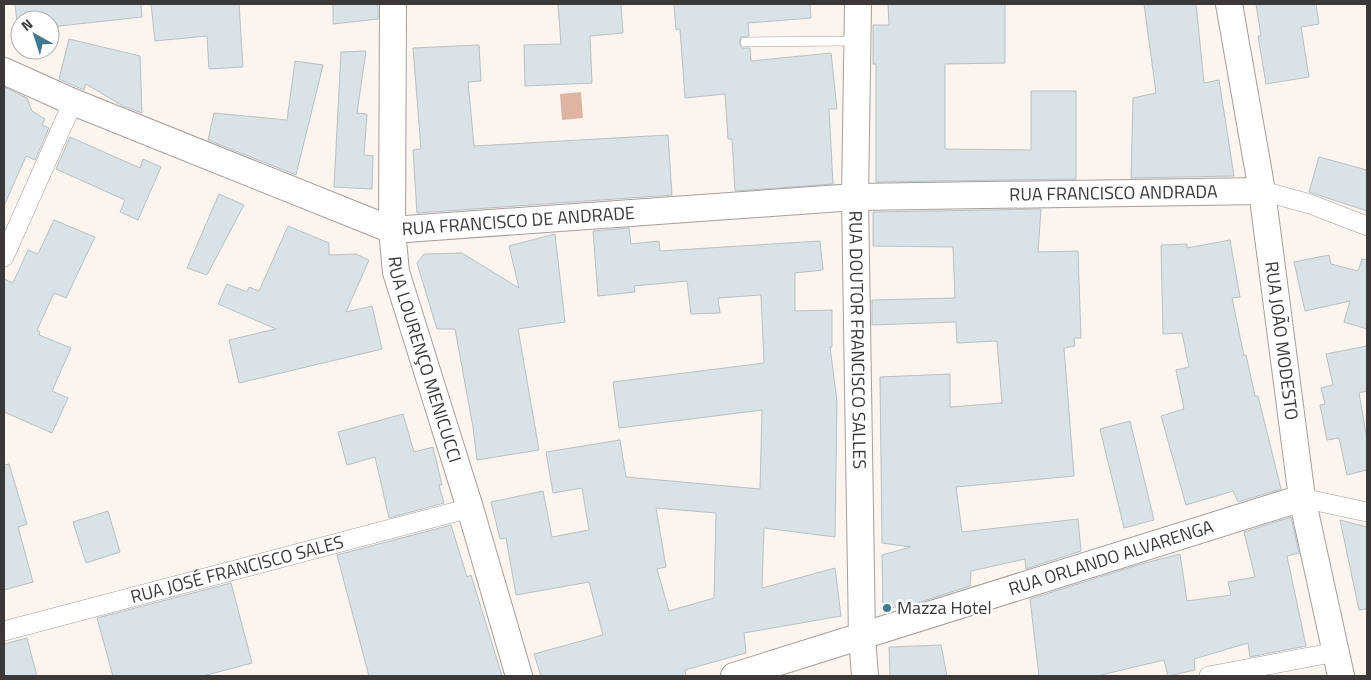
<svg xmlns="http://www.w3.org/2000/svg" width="1371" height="680" font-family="'Titillium Web',sans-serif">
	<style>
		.water { fill: #ddb5a2 }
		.building { fill: #d9e2e6; stroke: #b8c0c4; fill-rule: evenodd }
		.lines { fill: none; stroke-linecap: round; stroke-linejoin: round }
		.lane-casing { stroke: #a69e9b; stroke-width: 10 }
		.street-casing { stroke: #a69e9b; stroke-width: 20 }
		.secondary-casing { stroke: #a69e9b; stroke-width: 28 }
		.lane { stroke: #fff; stroke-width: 9 }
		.street { stroke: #fff; stroke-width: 19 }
		.secondary { stroke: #fff; stroke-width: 26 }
		.poi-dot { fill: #3f7992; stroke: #fff; stroke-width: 2 }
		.labels { text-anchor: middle; stroke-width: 5; stroke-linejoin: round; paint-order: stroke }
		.street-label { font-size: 18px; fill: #3b3837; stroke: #fff }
		.poi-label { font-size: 18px; fill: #3b3837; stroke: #fff; text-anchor: start }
	</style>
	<rect width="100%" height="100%" fill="#fcf4ef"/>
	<path class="water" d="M581,92l2,26 -21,2 -2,-26z"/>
	<g class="building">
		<path d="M15,4h126l1,13 -92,10v-7h-30v10l-2,1z"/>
		<path d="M151,4h88l4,63 -34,2 -2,-33 -52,5z"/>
		<path d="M333,4h45v15l-45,5z"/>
		<path d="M558,4h63l2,29 -33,3 2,47 -67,3 -1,-41 37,-1z"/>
		<path d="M674,4h136l1,14 -63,5 1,13 -8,1 -2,6 3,5h8l1,13 80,-8 6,56h-8l4,75 -98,7 -3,-52h-4l-3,-45 -40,4 -5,-69 -4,1z"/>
		<path d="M888,4h117v59l-60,1v85l86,1v-59h45v88l-200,3v-118h-3v-39h16z"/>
		<path d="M1144,4h52l8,79 15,-3 15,96 -103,2 2,-80 23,-5z"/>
		<path d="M1256,4h60l3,20 -18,3 8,50 -43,7 -8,-48h3z"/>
		<path d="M69,39l71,17 2,57 -19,-7 -37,-22 -2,6 -25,-11z"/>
		<path d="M479,45l2,36 -13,1 6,64 194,-11 4,60 -255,18 -4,-63 8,-1 -8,-101z"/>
		<path d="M366,51l-9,62 10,1 -3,41 9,1 -1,33 -38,-2 7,-135z"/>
		<path d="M295,61l28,4 -27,110 -88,-35 6,-27 73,7z"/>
		<path d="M4,87l23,11 5,13 13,8 -3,6 7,3 -14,32 -9,-4 -22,50z"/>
		<path d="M70,137l70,31 3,-9 18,8 -23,53 -18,-8 5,-12 -69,-31z"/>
		<path d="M1319,157l48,13v41l-58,-19z"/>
		<path d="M219,194l25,11 -37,70 -20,-7z"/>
		<path d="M1041,209l-3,43 40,-1 3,87h-7l1,8 -11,2 10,128 -118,11 6,45 116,-13 3,32 -55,18 -1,-10 -54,12 -1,15 -56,18 -31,5 -1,-54 29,-8 -29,-4 -2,-166 70,-3v33l52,-4 -5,-62 -40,2 -1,-21 -84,3v-25l83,-2 -2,-51 -80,-1v-34z"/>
		<path d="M54,220l41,17 -29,61 -12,-5 -17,37 3,2 -1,3 32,13 -19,43 16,7 -16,35 -48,-21v-133l9,4 15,-33 10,4z"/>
		<path d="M288,226l41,17v12l27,-1 13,6 -23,52 26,-6 10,43 -143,34 -10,-43 47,-11 -58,-25 9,-20 20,8 2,-5 10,4z"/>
		<path d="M629,228l2,16 28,-3 1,10 160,-10 3,29 -28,3v38l37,-1v37h-2l7,54 -2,136 -71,-9 -2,60 73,-20 6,48 -97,17 2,20 -61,17 1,6h-145l-7,-22 69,-19 -14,-53 -73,13 -10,-57 -6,1 -9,-37 52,-11 9,46 37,-7 -7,-42 -29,5 -7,-41 74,-12 6,37 134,12 2,-79 -143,18 -6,-46 151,-19 -3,-68 -43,3 2,15 -29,1 -4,-33 -53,5 1,6 -37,4 -5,-65zM656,508l60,5 -2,85 -45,13 -12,-42 9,-2z"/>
		<path d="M555,234l10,88 -47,7 21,121 -62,10 -4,-33 -18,-98h-18l-20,-66 7,-9 38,-1 57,35 -10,-42z"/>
		<path d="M1230,240l10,57 -8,1 12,58 2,-1 9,41h3l23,93 -43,13 -5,-11 -47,14 -25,-89 23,-7 -8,-39 13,-3 -7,-34 -19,1 -2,-89 26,-1v4z"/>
		<path d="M1329,255l2,9 27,7 4,-12 5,1v69l-23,-7 6,-21 -45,10 -11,-49z"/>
		<path d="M1367,346v45l-8,2 8,46v31l-20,5 -8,-37 -12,2 -7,-35 5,-1 -4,-16 12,-3 -7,-31z"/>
		<path d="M403,414l11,38 19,-5 9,38h-3l5,18 -55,15 -14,-61 -28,8 -9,-33z"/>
		<path d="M1130,421l24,99 -30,8 -24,-99z"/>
		<path d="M9,464l18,60 -9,3 15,55 -29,8v-125z"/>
		<path d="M108,511l12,41 -34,11 -13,-41z"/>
		<path d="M1291,517l8,36 -12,3 19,90 -56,11 -2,-14 -54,16 1,11 -27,6 -4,-16 -67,16h-58l-9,-77 111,-35 39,-10 7,47 44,-6 -3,-13 27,-5 -11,-45z"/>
		<path d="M1340,520l27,7v82l-8,1z"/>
		<path d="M451,525l16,52 4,-2 31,101h-133l-32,-121z"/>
		<path d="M231,583l21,80 -49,13h-90l-16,-58z"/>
		<path d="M27,638l10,38h-33v-32z"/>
		<path d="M941,645l6,31h-57l-1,-29z"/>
	</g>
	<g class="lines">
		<defs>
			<path id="lane" d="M745,42l109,-1"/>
			<g id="street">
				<path d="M1262,191l48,13 57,22"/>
				<path d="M4,257l69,-155"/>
				<path d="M1302,498l65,14"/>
				<path id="s1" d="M4,631l466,-123"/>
				<path d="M1209,676l127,-24"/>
			</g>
			<g id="secondary">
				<path id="s2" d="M393,4l-1,226 4,42 74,236 49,168"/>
				<path id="s3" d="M858,4l-3,193 7,440 3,39"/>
				<path id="s4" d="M1229,4l33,187 40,307 39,178"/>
				<path id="s5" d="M4,71l69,31 319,128 463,-33 407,-6"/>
				<path id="s6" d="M734,676l568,-178"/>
			</g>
		</defs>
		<use href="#lane" class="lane-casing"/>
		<use href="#street" class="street-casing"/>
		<use href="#secondary" class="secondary-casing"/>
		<use href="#lane" class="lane"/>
		<use href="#street" class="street"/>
		<use href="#secondary" class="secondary"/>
	</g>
	<circle class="poi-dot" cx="887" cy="608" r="5"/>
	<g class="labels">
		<g class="street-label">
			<text dy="6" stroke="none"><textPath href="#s5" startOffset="1142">RUA FRANCISCO ANDRADA</textPath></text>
			<text dy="6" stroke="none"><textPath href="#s5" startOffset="546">RUA FRANCISCO DE ANDRADE</textPath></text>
			<text dy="6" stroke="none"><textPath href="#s3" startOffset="336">RUA DOUTOR FRANCISCO SALLES</textPath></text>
			<text dy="6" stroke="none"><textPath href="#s4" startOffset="341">RUA JOÃO MODESTO</textPath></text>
			<text dy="6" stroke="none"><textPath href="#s2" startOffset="360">RUA LOURENÇO MENICUCCI</textPath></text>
			<text dy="6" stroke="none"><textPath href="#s6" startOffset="395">RUA ORLANDO ALVARENGA</textPath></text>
			<text dy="6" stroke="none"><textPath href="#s1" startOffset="241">RUA JOSÉ FRANCISCO SALES</textPath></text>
		</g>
		<g class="poi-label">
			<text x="897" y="614">Mazza Hotel</text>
		</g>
	</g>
	<rect width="1371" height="680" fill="none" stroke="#3b3837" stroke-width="10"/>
	<g transform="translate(35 35) rotate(321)"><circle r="24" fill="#ffffff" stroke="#b1afaf"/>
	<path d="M0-4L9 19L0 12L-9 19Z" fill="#3f7992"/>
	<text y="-8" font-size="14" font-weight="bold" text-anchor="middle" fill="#3b3837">N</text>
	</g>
</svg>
